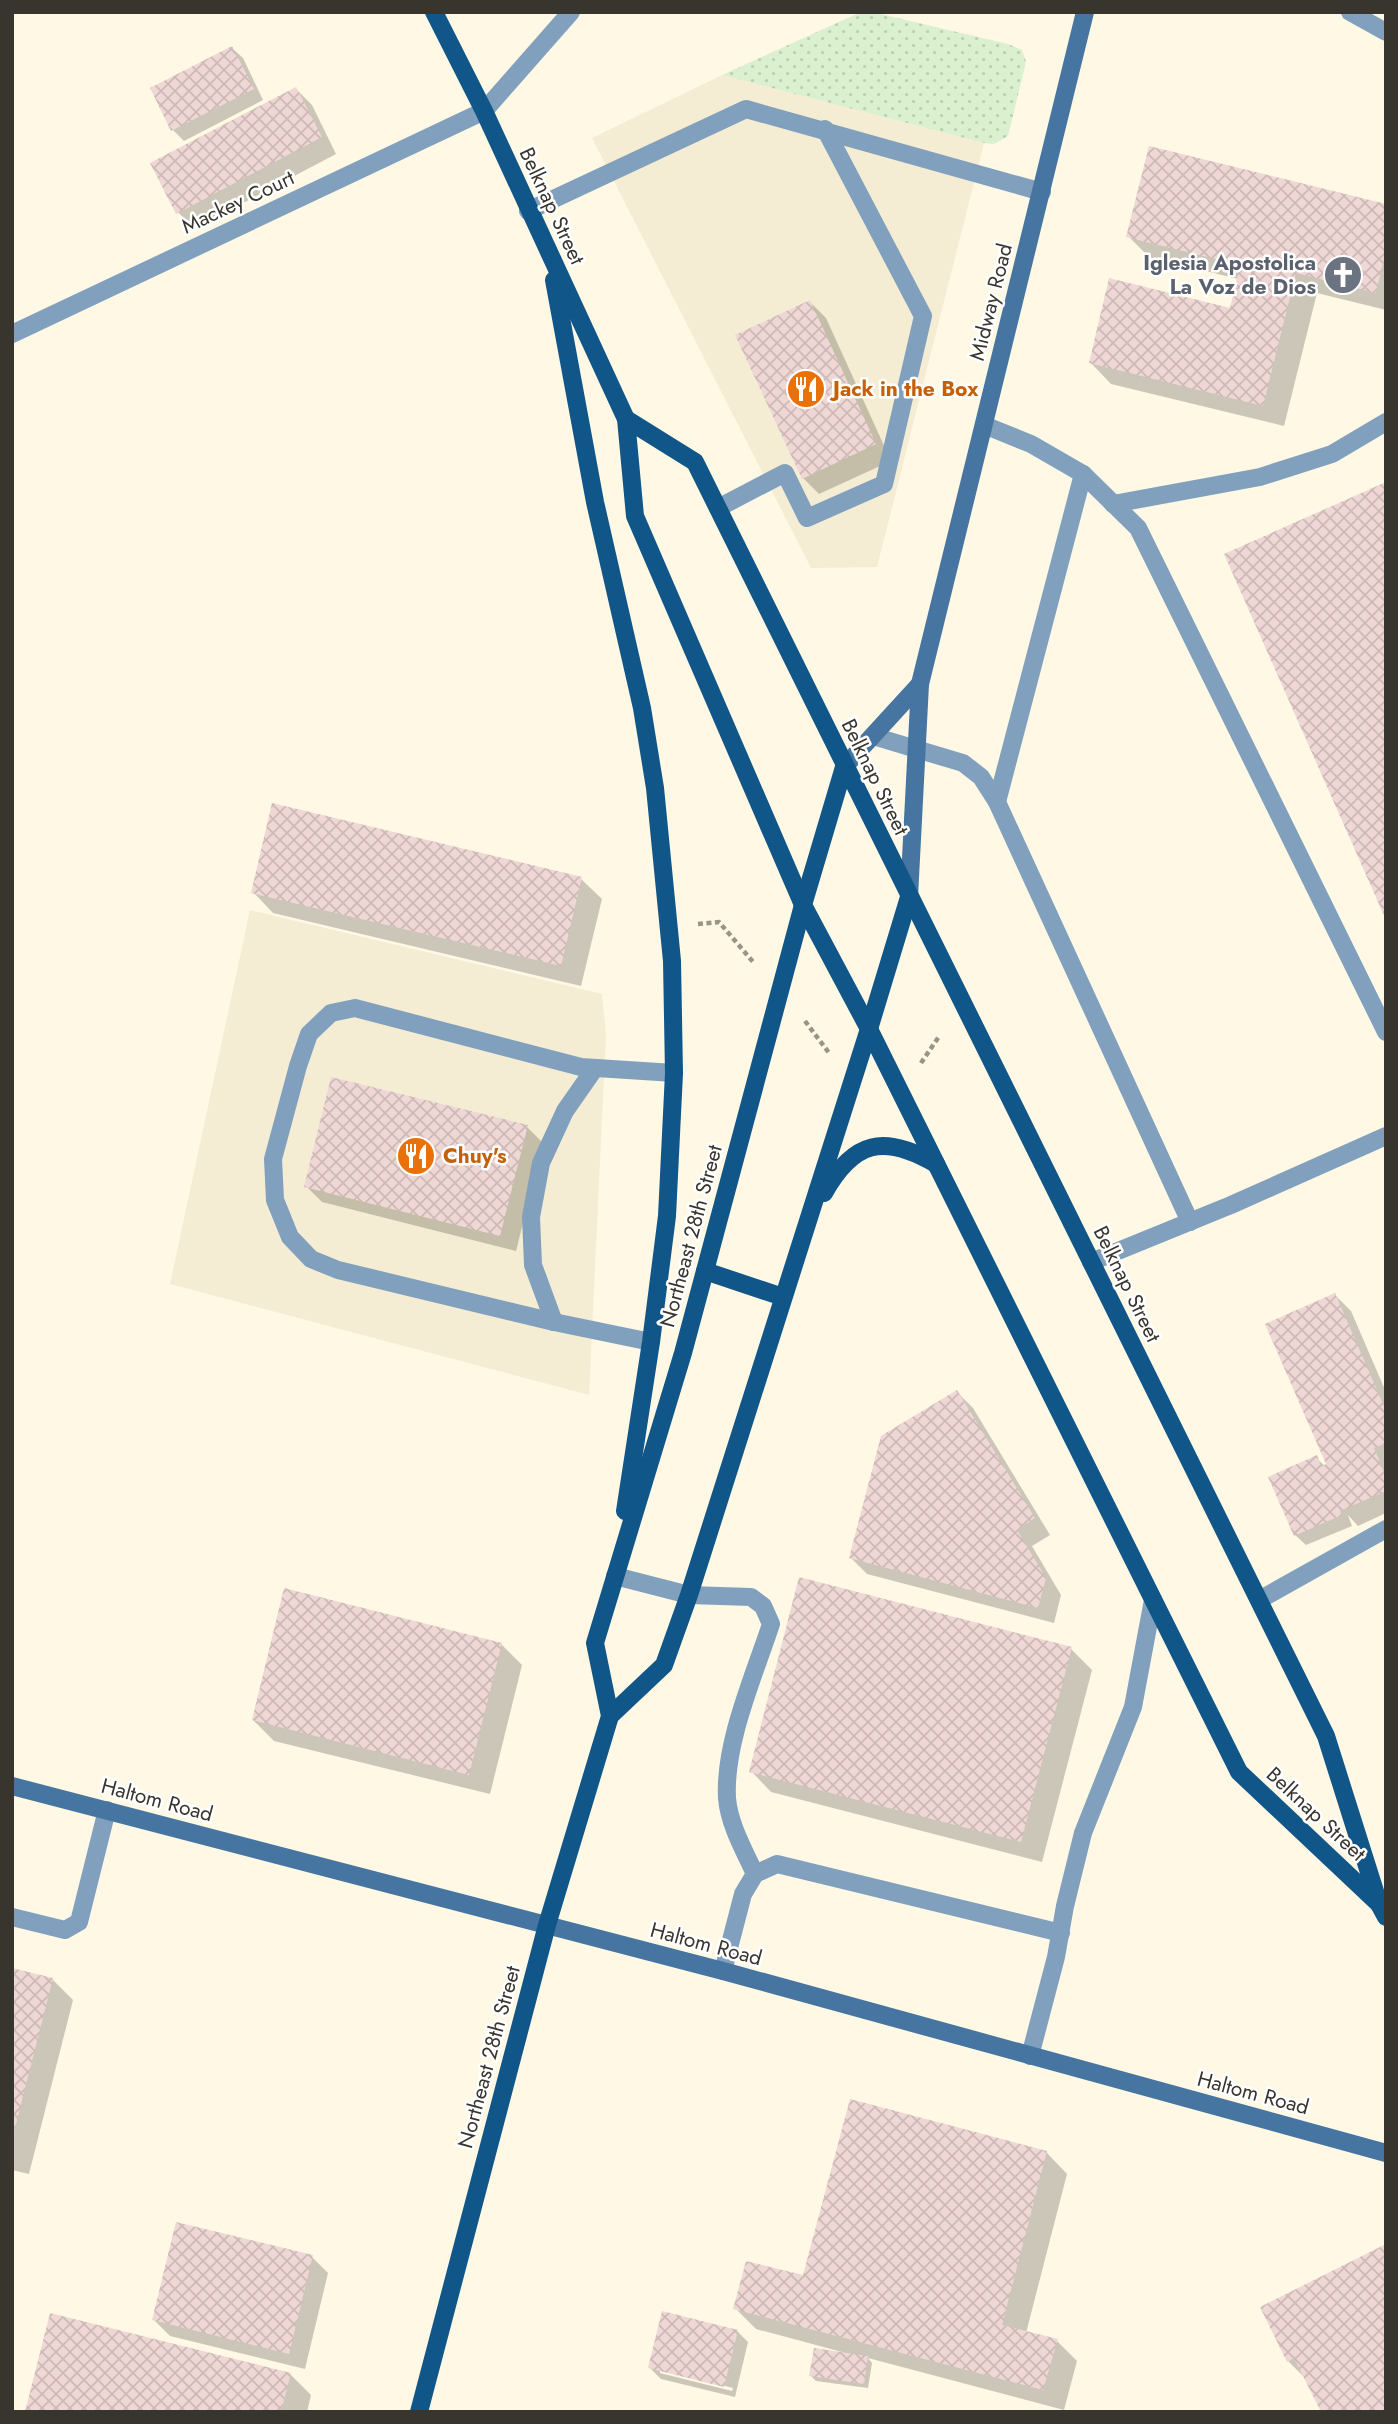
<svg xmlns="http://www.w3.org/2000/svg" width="1398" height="2424" font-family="Jost,sans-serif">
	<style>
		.built { fill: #f5edd3 }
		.grass { fill: url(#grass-dots) }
		.shadow { fill: #0003; fill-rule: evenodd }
		.building { fill: url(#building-cross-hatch) }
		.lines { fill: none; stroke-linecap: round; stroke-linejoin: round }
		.path { stroke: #989487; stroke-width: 4.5; stroke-dasharray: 5 3.5; stroke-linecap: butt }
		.service { stroke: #80a0be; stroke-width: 18 }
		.minor { stroke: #80a0be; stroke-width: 18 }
		.secondary { stroke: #4575a0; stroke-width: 18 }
		.primary { stroke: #115689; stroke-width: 18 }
		.labels { text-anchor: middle; stroke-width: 5; stroke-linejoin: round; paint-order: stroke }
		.street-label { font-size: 21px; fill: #38352e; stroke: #fff }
		.worship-label { font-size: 21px; font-weight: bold; fill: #5b616d; stroke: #fff; text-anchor: end }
		.food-label { font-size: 21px; font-weight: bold; fill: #c56008; stroke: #fff; text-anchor: start }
	</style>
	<defs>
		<pattern id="grass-dots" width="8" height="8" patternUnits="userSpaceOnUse" patternTransform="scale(1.75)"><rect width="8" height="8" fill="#dbf0ce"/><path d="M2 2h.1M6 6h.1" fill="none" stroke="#bdceb1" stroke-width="1.8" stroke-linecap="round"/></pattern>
		<pattern id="building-cross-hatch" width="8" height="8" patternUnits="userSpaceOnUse" patternTransform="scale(1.75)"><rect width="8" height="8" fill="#eed7d5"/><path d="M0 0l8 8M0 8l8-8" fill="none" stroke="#cdb9b7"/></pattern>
	</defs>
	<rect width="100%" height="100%" fill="#fef8e5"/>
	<g class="built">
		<path d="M722,75l262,68 -107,424 -66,1 -219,-430z"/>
		<path d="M250,910l352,84 4,41 -17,360 -419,-111z"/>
	</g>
	<path class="grass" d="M861,12h11l136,32 14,6 4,12 -18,74 -14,8 -10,-1 -262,-68z"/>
	<g class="shadow">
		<path d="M232,48l11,10 20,42 -79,41 -11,-11z"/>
		<path d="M296,89l16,16 24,49 -142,75 -16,-17z"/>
		<path d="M1386,206v104l-69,-17 -33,133 -173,-42 -20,-21 140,-53 7,-31 -89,-22 -21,-21z"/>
		<path d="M810,302l16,16 65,143 -72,33 -16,-16z"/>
		<path d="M581,879l21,20 -21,87 -308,-73 -20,-21z"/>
		<path d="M527,1127l16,16 -27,108 -194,-49 -16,-16z"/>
		<path d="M1335,1295l16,16 35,81v121l-28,13 -10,-11 4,11 -46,19 -11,-10 21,-77 9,8 3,-1z"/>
		<path d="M957,1392l16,16 77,127 -18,11 29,49 -7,28 -187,-49 -16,-16z"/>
		<path d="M501,1644l21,21 -32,129 -216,-53 -21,-21z"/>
		<path d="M1071,1649l21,21 -50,192 -271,-70 -20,-21z"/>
		<path d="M12,1970l40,9 21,21 -44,174 -17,-4z"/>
		<path d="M851,2101l196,52 20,21 -41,159 31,8 20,20 -13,49 -196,-52 4,5 -4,25 -52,-7 -5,-5 31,-24 -86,-23 -21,-21 69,-30z"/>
		<path d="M1386,2246l-79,134 -19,-19z"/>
		<path d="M312,2257l16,16 -23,96 -135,-33 -16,-16z"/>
		<path d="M737,2331l11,11 -13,55 -74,-18 -11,-11zM660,2369l73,19 -1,3 -72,-18z"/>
		<path d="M290,2374l21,21 -4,17h-280z"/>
	</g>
	<g class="building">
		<path d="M232,46l22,43 -83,42 -21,-43z"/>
		<path d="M296,87l26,50 -146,77 -26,-51z"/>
		<path d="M1149,146l237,58v46l-10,43 -80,-20 -33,133 -174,-43 20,-85 121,30 10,-43 -114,-28z"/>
		<path d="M810,300l66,144 -74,35 -67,-144z"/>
		<path d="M1386,482v438l-162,-366z"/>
		<path d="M272,803l310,74 -21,89 -310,-73z"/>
		<path d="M331,1077l197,48 -28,111 -196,-49z"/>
		<path d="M1335,1293l51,118v32l-12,5 12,29v14l-46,20 2,4 -48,21 -26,-59 49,-22 4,12 5,-3 -61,-140z"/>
		<path d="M957,1390l78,128 -18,12 29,48 -8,30 -189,-50 32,-122z"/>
		<path d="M799,1577l273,70 -51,195 -272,-70z"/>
		<path d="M284,1588l218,55 -33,132 -217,-55z"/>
		<path d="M12,1968l41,10 -40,158h-1z"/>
		<path d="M850,2099l197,52 -45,174 56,14 -15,51 -310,-81 13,-48 57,14z"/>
		<path d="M176,2222l137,33 -24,99 -137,-34z"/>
		<path d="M1386,2244v168h-65l-27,-54 -7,4 -27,-55z"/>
		<path d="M662,2311l76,19 -14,57 -76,-19z"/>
		<path d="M50,2313l241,60 -10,39h-256z"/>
		<path d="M814,2348l54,8 -4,28 -55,-8z"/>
	</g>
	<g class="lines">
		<g class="path">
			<path d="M698,924l21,-2 35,41"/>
			<path d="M805,1021l24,32"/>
			<path d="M921,1063l19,-28"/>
		</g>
		<g class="service">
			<path d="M484,111l87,-99"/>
			<path d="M528,211l218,-102 296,83"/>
			<path d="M984,425l47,19 52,30 55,54 248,504"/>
			<path d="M1113,504l147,-27 72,-23 54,-32"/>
			<path d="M718,508l67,-35 22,45 77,-34 39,-168 -98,-187"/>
			<path d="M873,736l90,27 18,14 16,25 193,420"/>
			<path d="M997,802l86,-328"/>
			<path d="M1091,1262l140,-57 155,-69"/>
			<path d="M554,1322l-21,-57 -2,-48 10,-54 24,-52 30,-43"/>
			<path d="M651,1342l-97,-20 -216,-52 -27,-11 -21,-22 -15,-37 -2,-41 25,-93 11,-32 22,-21 24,-5 226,59 93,6"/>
			<path d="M615,1576l74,19 62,2 12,9 8,18c-17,52 -47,119 -44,174 2,26 17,52 28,76"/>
			<path d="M1259,1600l127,-71"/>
			<path d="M12,1917l53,13 14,-8 28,-112"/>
			<path d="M723,1971l20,-77 12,-20 22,-10 284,69"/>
			<path d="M1030,2056l26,-99 9,-51 18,-73 50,-126 20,-107"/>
		</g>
		<g class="minor">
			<path d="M1350,12l36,20"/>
			<path d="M12,334l472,-223"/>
		</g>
		<g class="secondary">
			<path d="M844,767l76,-83"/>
			<path d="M909,897l11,-213 165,-672"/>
			<path d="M12,1786l711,185 663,182"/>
		</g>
		<g class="primary">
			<path d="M434,12l50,99 142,308 9,97 168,389 66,124 370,743 140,132"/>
			<path d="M554,280l41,222 47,206 13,80 17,173 2,112 -7,143 -16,126 -26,169"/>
			<path d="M626,419l69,43 631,1274 53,168 7,13"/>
			<path d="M824,1193c30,-53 60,-59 112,-29"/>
			<path d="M705,1271l78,26"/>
			<path d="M610,1716l54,-51 25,-70 180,-566 40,-132"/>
			<path d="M419,2412l128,-487 63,-209 -15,-73 88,-290 120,-448 41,-138"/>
		</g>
	</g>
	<defs>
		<symbol id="church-disc" viewBox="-11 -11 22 22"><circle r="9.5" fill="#6b7280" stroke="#fff"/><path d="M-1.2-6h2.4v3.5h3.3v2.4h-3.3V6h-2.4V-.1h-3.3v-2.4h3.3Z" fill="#fff"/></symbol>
		<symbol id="restaurant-disc" viewBox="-11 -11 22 22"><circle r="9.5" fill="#e8710a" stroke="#fff"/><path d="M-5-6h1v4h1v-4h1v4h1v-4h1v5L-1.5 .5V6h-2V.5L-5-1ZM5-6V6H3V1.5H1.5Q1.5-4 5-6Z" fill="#fff"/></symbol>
	</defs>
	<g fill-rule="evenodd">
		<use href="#church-disc" x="1321" y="253" width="44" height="44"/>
		<use href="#restaurant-disc" x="784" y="367" width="44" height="44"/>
		<use href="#restaurant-disc" x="394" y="1134" width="44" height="44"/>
	</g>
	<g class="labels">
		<g class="street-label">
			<text transform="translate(238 202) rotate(-25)" y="7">Mackey Court</text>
			<text transform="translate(552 206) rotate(65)" y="7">Belknap Street</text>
			<text transform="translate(991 302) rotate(-76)" y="7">Midway Road</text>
			<text transform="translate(875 777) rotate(64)" y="7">Belknap Street</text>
			<text transform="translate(691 1236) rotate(-75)" y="7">Northeast 28th Street</text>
			<text transform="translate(1127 1284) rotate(64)" y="7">Belknap Street</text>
			<text transform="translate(157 1800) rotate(15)" y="7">Haltom Road</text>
			<text transform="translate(1316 1814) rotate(43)" y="7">Belknap Street</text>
			<text transform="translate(706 1944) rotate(15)" y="7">Haltom Road</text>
			<text transform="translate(489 2057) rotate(-75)" y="7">Northeast 28th Street</text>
			<text transform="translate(1253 2093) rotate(15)" y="7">Haltom Road</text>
		</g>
		<g class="worship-label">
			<text x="1316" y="270">Iglesia Apostolica<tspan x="1316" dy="24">La Voz de Dios</tspan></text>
		</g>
		<g class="food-label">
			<text x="833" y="396">Jack in the Box</text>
			<text x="443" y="1163">Chuy's</text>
		</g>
	</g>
	<rect width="1398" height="2424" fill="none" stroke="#38352e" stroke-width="28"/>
</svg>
